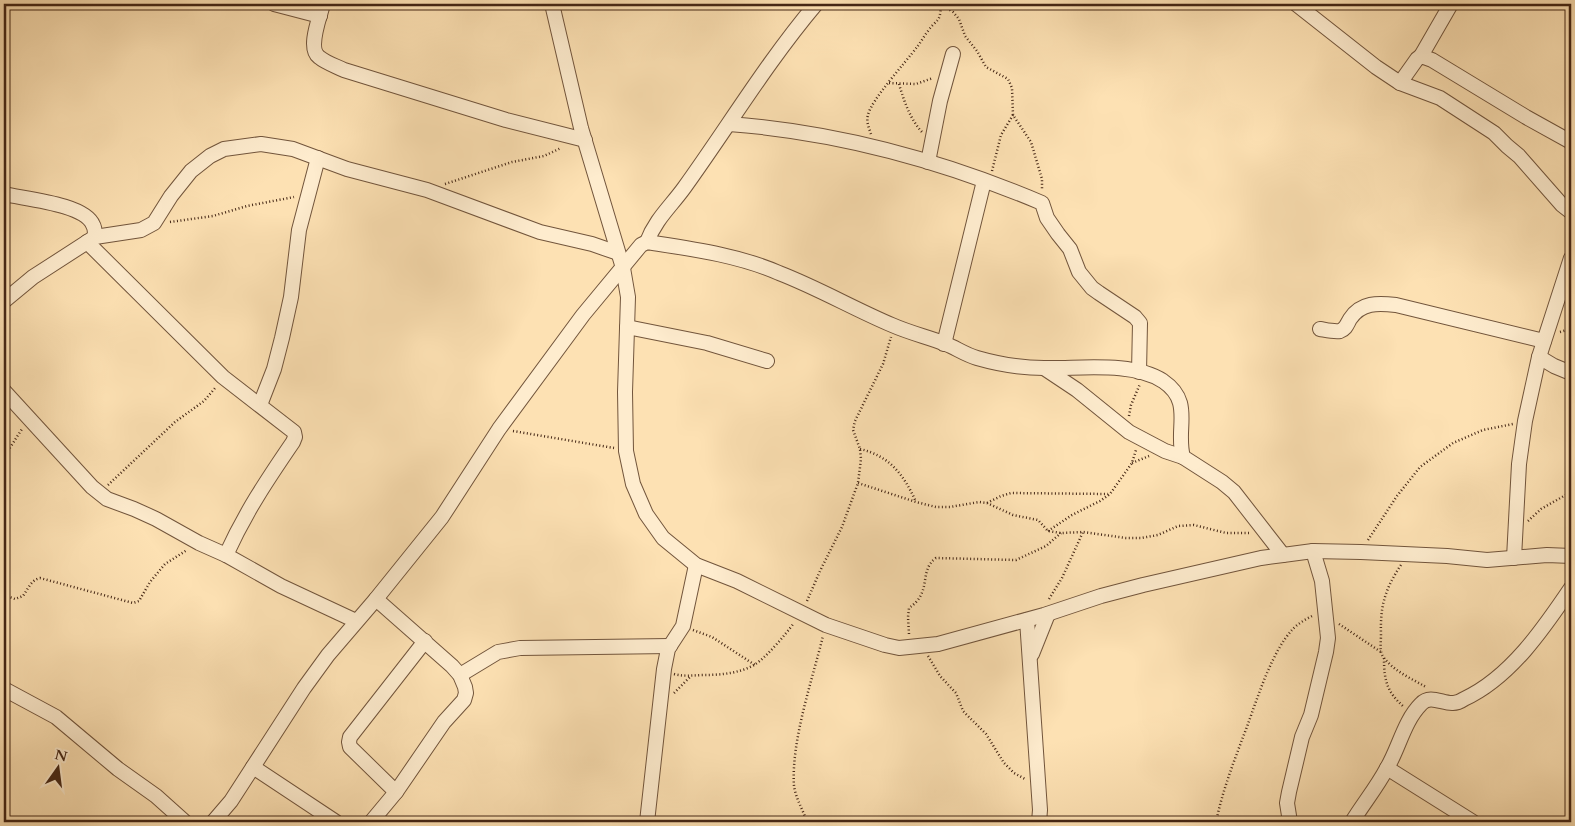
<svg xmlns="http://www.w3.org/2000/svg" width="1575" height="826" font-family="Cardo,serif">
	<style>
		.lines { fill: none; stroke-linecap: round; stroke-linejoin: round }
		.minor-casing { stroke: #72553c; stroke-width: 16 }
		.path { stroke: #442615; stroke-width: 2.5; stroke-dasharray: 1 2.5; stroke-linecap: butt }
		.minor { stroke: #feecce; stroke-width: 14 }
	</style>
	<rect width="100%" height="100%" fill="#fde1b3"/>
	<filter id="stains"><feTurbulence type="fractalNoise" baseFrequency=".004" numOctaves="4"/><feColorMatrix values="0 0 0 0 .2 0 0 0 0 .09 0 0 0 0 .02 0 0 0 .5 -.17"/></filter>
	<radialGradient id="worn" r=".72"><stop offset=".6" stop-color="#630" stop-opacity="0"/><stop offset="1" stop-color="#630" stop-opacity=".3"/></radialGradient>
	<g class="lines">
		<defs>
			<g id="minor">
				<path d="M274,4l46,12"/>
				<path d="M323,4c-3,13 -16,44 -4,53 7,6 17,9 25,13l162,50 79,20"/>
				<path d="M552,4l29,124 42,140 5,29 -3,95 1,59 7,33 13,30 17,24 33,27 41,16 89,44 59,20 14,3 39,-4 106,-29 57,-19 42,-11 118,-27 22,-3 30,-4 48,1 86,4 40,4 60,-5 24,1"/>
				<path d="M1296,4l80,63 24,16 40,15 54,35 13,13 12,10 43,49 9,7"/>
				<path d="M1421,56l30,-52"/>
				<path d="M1400,83l17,-24 4,-3 11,4 94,57 45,25"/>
				<path d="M729,124c108,8 214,37 313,79l5,15 11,16 12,15 9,23 13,16 7,5 36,24 5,6 -1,49"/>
				<path d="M928,162l12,-61 13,-47"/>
				<path d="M4,194c21,5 81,10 89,31 2,3 2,8 2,12"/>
				<path d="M87,242l136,135 71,55 1,5 -2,5c-26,38 -48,71 -67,113"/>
				<path d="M647,242c8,-22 24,-36 37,-54 44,-61 83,-126 132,-184"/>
				<path d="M4,301l29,-24 62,-40 46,-7 13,-7 17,-27 20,-25 19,-15 14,-7 37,-5 32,5 54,20 80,21 113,42 52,12 26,9"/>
				<path d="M627,327l80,16 60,18"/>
				<path d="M1320,329c6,1 14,3 20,2 6,-2 7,-7 10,-12 11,-17 28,-16 46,-14l148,36"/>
				<path d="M944,344l40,-163"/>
				<path d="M1539,357l15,9 17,7"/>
				<path d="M1044,368l33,22 52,42 36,19 18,6"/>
				<path d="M4,391l88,96 15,12 27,10 22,10 43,24 27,12 55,31 75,35"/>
				<path d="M260,405l14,-36 8,-31 9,-41 8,-67 19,-72"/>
				<path d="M1514,558l5,-94 6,-43 14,-64 32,-99"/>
				<path d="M1027,620l13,190 -1,12"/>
				<path d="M1032,654l16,-40"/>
				<path d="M460,675l38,-23 22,-4 150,-2"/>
				<path d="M4,689l52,28 62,52 38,27 29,26"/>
				<path d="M253,767l83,55"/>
				<path d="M1387,768l86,54"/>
				<path d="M396,792l-46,-45 -1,-5 1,-5 75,-96"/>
				<path d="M213,822l18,-21 73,-113 24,-33 48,-56 66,-82 57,-88 84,-114 58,-70 6,-3c45,7 91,13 132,31 39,15 75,36 113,52 18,8 36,12 54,19 10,4 20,11 31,14 21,6 45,10 67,10 35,1 88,-7 119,13 31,21 12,47 20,76l39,25 12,10 49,63"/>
				<path d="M371,822l25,-30 48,-70 20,-22 2,-7 -1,-6 -5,-12 -8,-9 -76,-67"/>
				<path d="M647,822l17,-153 4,-20 15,-23 13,-61"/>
				<path d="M1290,822l-3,-19 2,-11 13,-55 9,-22 15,-63 2,-14 -6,-57 -9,-30"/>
				<path d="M1352,822c11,-18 25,-35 35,-54 12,-20 17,-47 34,-64 9,-10 22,0 32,-1 4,0 8,-2 11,-4 46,-21 80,-71 107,-111"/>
			</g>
		</defs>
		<use href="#minor" class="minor-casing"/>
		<g class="path">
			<path d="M941,4l12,8 6,7 6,17 12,15 9,16 22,12 4,9 1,27 18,27 11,37v10"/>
			<path d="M889,83l27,1 17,-6"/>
			<path d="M899,84c5,17 11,35 23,48"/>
			<path d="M871,134c-2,-6 -5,-12 -3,-19 3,-15 38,-53 49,-68 4,-5 7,-11 11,-16 9,-13 12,-7 13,-26"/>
			<path d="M992,171l9,-36 12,-20"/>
			<path d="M445,184l67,-22 32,-6 17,-8"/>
			<path d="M170,222l43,-6 34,-10 47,-9"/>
			<path d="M1560,332l11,-3"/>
			<path d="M1129,416l2,-11 9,-21"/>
			<path d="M513,431l101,17"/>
			<path d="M860,449c30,7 44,26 56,53"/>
			<path d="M4,457l18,-28"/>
			<path d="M1132,463l17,-7"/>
			<path d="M858,483l58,19 20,5h14l29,-5 8,1 26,12 25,5 10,11 13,2 22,-1 43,6h15l17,-3 20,-9 16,-1 32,8h23"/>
			<path d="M108,485l67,-63 29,-21 12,-14"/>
			<path d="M987,503l14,-7 10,-3 97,1"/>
			<path d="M1528,521l13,-12 30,-17"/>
			<path d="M1048,531l24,-16 28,-14 10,-7 22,-31 4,-13"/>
			<path d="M1368,540l29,-44 23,-29 33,-24 30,-13 30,-6"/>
			<path d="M1401,565c-16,24 -21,41 -20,70 0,8 -2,17 3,23 10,13 28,21 42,29"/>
			<path d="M4,595l11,4 8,-3c5,-7 8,-16 17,-18l93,25 6,-2 11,-19 15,-18 22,-14"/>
			<path d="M1049,599l13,-21 21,-46"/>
			<path d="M807,601l13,-30 22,-44 16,-44 3,-24 -1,-10 -7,-19 2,-9 28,-57 8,-27"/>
			<path d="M1339,624l42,28"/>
			<path d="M693,630l19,7 43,28"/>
			<path d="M909,634l-1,-17 1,-9c24,-16 9,-37 27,-50l80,2 30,-14 15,-13"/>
			<path d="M928,656l12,20 16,17 7,18 23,23 18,29 10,10 11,6"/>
			<path d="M1384,658c0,23 3,34 20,49"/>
			<path d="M674,674c11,3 20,1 31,1 16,0 35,-2 49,-10 12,-7 31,-30 40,-42"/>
			<path d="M674,693l17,-17"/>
			<path d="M807,822c-4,-12 -11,-23 -13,-36 -3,-45 18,-105 29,-150"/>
			<path d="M1216,822c7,-34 20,-66 32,-98 10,-28 24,-72 44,-94 5,-6 14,-11 22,-15"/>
		</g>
		<use href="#minor" class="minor"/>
	</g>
	<rect width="1575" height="826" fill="none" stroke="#fde1b3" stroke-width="20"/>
	<rect x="5" y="5" width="1565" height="816" fill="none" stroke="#442615" stroke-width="2.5"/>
	<rect x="10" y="10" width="1555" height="806" fill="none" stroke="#442615"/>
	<g transform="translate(58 768) rotate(14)" stroke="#feecce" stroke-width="4" paint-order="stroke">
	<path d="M0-4L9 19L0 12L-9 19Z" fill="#442615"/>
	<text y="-8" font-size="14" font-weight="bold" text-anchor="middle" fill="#442615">N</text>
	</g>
	<rect width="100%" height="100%" filter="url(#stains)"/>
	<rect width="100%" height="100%" fill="url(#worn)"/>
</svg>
